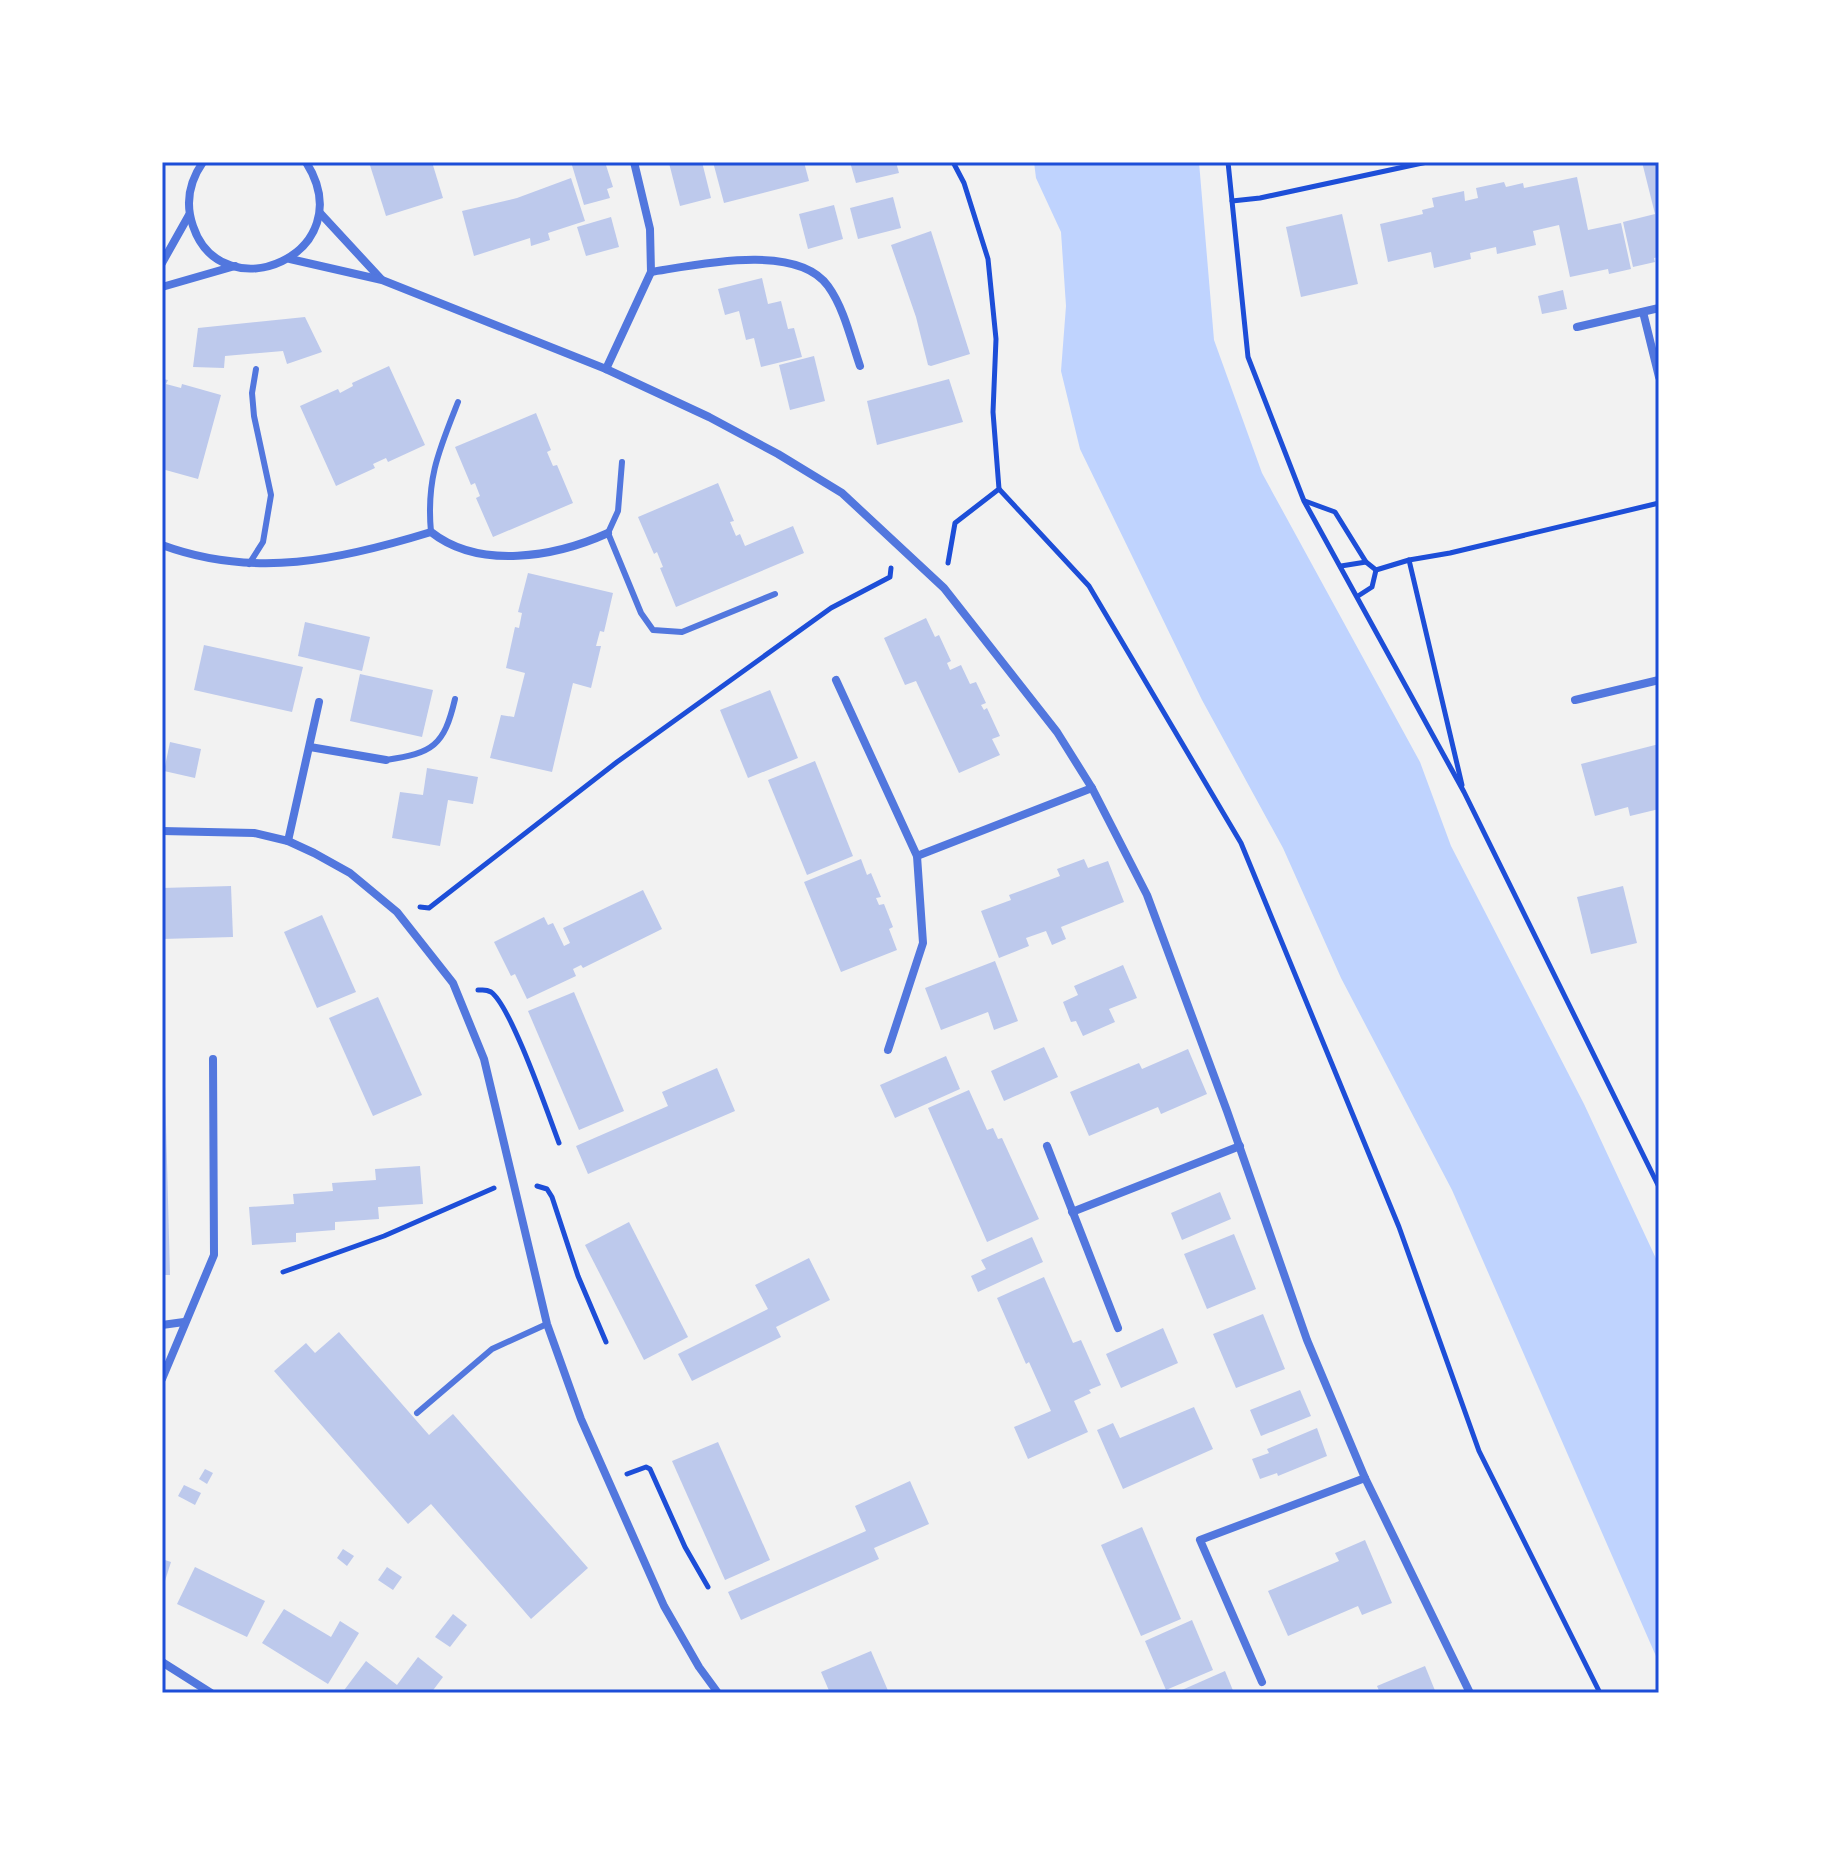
<svg xmlns="http://www.w3.org/2000/svg" width="1821" height="1855" font-family="Manrope,sans-serif">
	<style>
		.water { fill: #bfd3fe }
		.building { fill: #bdc9ec }
		.lines { fill: none; stroke-linecap: round; stroke-linejoin: round }
		.path { stroke: #1d4ed8; stroke-width: 5 }
		.service { stroke: #5277de; stroke-width: 6 }
		.minor { stroke: #5277de; stroke-width: 8 }
		.neatline { fill: none; stroke: #1d4ed8; stroke-width: 3 }
	</style>
	<rect width="100%" height="100%" fill="#f2f2f2"/>
	<path class="water" d="M1034,162h165l15,178 48,133 158,289 31,84 133,258 75,161v398l-207,-473 -111,-212 -58,-130 -81,-148 -122,-251 -19,-78 5,-65 -5,-74 -25,-54z"/>
	<g class="building">
		<path d="M369,162h63l11,36 -57,18z"/>
		<path d="M571,162h34l8,25 -6,2 3,9 -26,7z"/>
		<path d="M702,162l9,36 -31,8 -11,-43z"/>
		<path d="M713,162h91l5,19 -85,22z"/>
		<path d="M850,162h46l3,11 -43,10z"/>
		<path d="M1642,162h17v95l-5,1 1,4 -22,5 -10,-45 32,-8z"/>
		<path d="M1577,177l11,53 33,-7 10,46 -22,5 -1,-5 -38,8 -11,-52 -26,6 3,14 -39,9 -1,-7 -26,6 1,6 -37,9 -3,-16 -43,10 -8,-38 43,-10 -1,-4 12,-3 -2,-9 32,-7 1,10 13,-3 -2,-10 28,-6 2,5 17,-4 1,5z"/>
		<path d="M571,178l14,43 -37,12 2,7 -19,6 -1,-8 -56,18 -12,-45 55,-13z"/>
		<path d="M893,197l8,31 -43,11 -8,-31z"/>
		<path d="M834,205l9,34 -35,10 -9,-35z"/>
		<path d="M1342,214l16,70 -57,13 -15,-70z"/>
		<path d="M611,217l8,30 -33,9 -9,-29z"/>
		<path d="M931,231l39,123 -39,12 -3,-1 -12,-48 -25,-72z"/>
		<path d="M762,278l6,26 13,-3 7,28 6,-1 8,29 -41,10 -7,-29 -8,2 -7,-29 -14,4 -7,-26z"/>
		<path d="M1563,290l4,19 -25,5 -4,-18z"/>
		<path d="M305,317l17,35 -35,12 -4,-13 -58,5 -1,12 -31,-1 5,-39z"/>
		<path d="M814,356l11,45 -35,9 -11,-45z"/>
		<path d="M389,366l36,79 -37,17 -2,-4 -13,6 2,4 -39,18 -36,-80 38,-17 2,4 13,-7 -1,-3z"/>
		<path d="M162,379l6,1 -2,4 15,4 1,-4 39,11 -23,84 -36,-10z"/>
		<path d="M949,379l14,43 -86,23 -10,-44z"/>
		<path d="M536,413l15,37 -4,2 6,14 4,-1 16,38 -80,34 -17,-39 4,-2 -5,-13 -4,2 -16,-38z"/>
		<path d="M718,483l16,38 -4,1 6,14 4,-2 5,12 48,-20 11,27 -128,54 -16,-39 3,-1 -6,-15 -3,2 -16,-37z"/>
		<path d="M528,573l85,20 -9,39 -4,-1 -4,15h5l-10,42 -18,-5 -21,89 -62,-14 11,-43 13,2 11,-44 -19,-5 9,-41 4,1 3,-15 -4,-1z"/>
		<path d="M926,618l9,19 4,-2 12,26 -4,2 3,7 11,-5 9,19 6,-2 10,21 -5,2 3,5 3,-2 13,28 -8,3 8,16 -41,18 -43,-92 -11,4 -21,-47z"/>
		<path d="M305,622l65,15 -8,34 -64,-15z"/>
		<path d="M204,645l99,22 -11,45 -98,-22z"/>
		<path d="M360,674l73,16 -11,47 -72,-16z"/>
		<path d="M770,690l28,68 -50,20 -28,-68z"/>
		<path d="M170,742l31,7 -6,29 -31,-7z"/>
		<path d="M1659,744v65l-29,7 -2,-9 -33,9 -14,-52z"/>
		<path d="M815,761l38,95 -46,19 -39,-95z"/>
		<path d="M427,768l51,9 -5,27 -25,-4 -8,46 -48,-8 8,-46 23,3z"/>
		<path d="M861,859l6,16 4,-2 10,24 -5,1 3,7 5,-1 9,23 -4,2 8,21 -56,22 -37,-90z"/>
		<path d="M1084,859l4,9 20,-7 16,41 -63,25 5,12 -14,6 -6,-14 -20,7 3,8 -30,12 -18,-47 30,-11 -2,-5 51,-19 -3,-7z"/>
		<path d="M231,886l2,51 -71,2v-51z"/>
		<path d="M1623,886l14,57 -46,11 -14,-57z"/>
		<path d="M643,890l19,39 -79,39 -2,-3 -8,4 3,7 -49,23 -12,-25 -4,2 -17,-34 50,-25 4,8 5,-2 11,23 6,-3 -7,-15z"/>
		<path d="M322,915l34,77 -39,16 -33,-76z"/>
		<path d="M995,961l23,60 -24,9 -6,-18 -47,18 -16,-42z"/>
		<path d="M1123,965l14,33 -28,11 6,13 -32,14 -7,-15 -5,1 -8,-20 15,-7 -4,-9z"/>
		<path d="M574,992l50,119 -45,19 -51,-119z"/>
		<path d="M378,997l44,98 -49,21 -44,-98z"/>
		<path d="M1044,1047l14,30 -54,24 -13,-30z"/>
		<path d="M1188,1049l19,45 -46,20 -3,-7 -69,29 -19,-44 69,-29 3,6z"/>
		<path d="M946,1056l14,33 -65,29 -15,-33z"/>
		<path d="M717,1068l18,43 -147,63 -12,-28 92,-40 -6,-14z"/>
		<path d="M162,1086h3l5,189h-8z"/>
		<path d="M969,1090l18,40 6,-2 5,11 4,-1 37,81 -52,23 -59,-134z"/>
		<path d="M420,1166l3,38 -45,3 1,12 -44,3v8l-39,3v9l-44,3 -3,-38 45,-3 -1,-10 40,-3 -1,-8 44,-3 -1,-11z"/>
		<path d="M1220,1192l11,27 -49,21 -11,-27z"/>
		<path d="M629,1222l59,115 -44,23 -59,-115z"/>
		<path d="M1234,1234l22,55 -49,20 -23,-55z"/>
		<path d="M1032,1237l11,25 -65,30 -7,-16 15,-7 -5,-9z"/>
		<path d="M809,1258l21,42 -54,27 5,10 -89,44 -14,-27 90,-45 -13,-24z"/>
		<path d="M1044,1277l29,66 8,-3 20,45 -12,5 2,3 -17,8 14,31 -60,27 -14,-32 37,-16 -22,-49 -3,2 -29,-66z"/>
		<path d="M1263,1314l22,55 -49,19 -23,-54z"/>
		<path d="M1163,1328l15,35 -57,25 -15,-34z"/>
		<path d="M339,1332l90,103 24,-21 135,154 -57,51 -100,-115 -23,20 -134,-153 32,-28 9,10z"/>
		<path d="M1300,1390l11,26 -50,20 -11,-26z"/>
		<path d="M1194,1407l19,42 -90,40 -26,-59 16,-7 7,15z"/>
		<path d="M1317,1428l10,28 -49,20 -1,-3 -17,6 -8,-20 17,-6 -2,-4z"/>
		<path d="M718,1442l52,118 -45,20 -53,-119z"/>
		<path d="M205,1469l8,4 -6,11 -8,-5z"/>
		<path d="M910,1481l19,43 -55,24 5,11 -138,61 -13,-28 138,-61 -11,-25z"/>
		<path d="M184,1485l17,8 -6,12 -17,-9z"/>
		<path d="M1142,1527l39,92 -40,17 -40,-91z"/>
		<path d="M1365,1540l27,63 -30,12 -4,-9 -70,30 -20,-45 71,-30 -4,-8z"/>
		<path d="M343,1549l11,7 -7,10 -10,-8z"/>
		<path d="M162,1559l9,3 -8,25h-1z"/>
		<path d="M195,1567l70,34 -18,36 -70,-33z"/>
		<path d="M387,1567l15,10 -9,13 -15,-10z"/>
		<path d="M284,1609l47,28 9,-16 19,12 -31,51 -66,-41z"/>
		<path d="M453,1614l14,11 -17,22 -15,-10z"/>
		<path d="M1192,1620l21,50 -47,20 -21,-49z"/>
		<path d="M871,1651l18,42h-59l-9,-21z"/>
		<path d="M418,1657l25,20 -12,16h-89l24,-32 31,24z"/>
		<path d="M1425,1666l11,27h-56l-3,-7z"/>
		<path d="M1225,1671l9,22h-59z"/>
	</g>
	<g class="lines">
		<g class="path">
			<path d="M1228,162l20,195 56,144 160,291 195,395"/>
			<path d="M1232,201l28,-3 167,-36"/>
			<path d="M999,489l90,97 152,257 158,384 80,224 121,242"/>
			<path d="M1305,501l30,11 31,50"/>
			<path d="M1409,560l53,225"/>
			<path d="M948,563l7,-40 44,-34 -6,-77 3,-73 -8,-80 -24,-76 -11,-21"/>
			<path d="M1341,566l25,-4 10,8"/>
			<path d="M1376,570l33,-10 41,-7 209,-50"/>
			<path d="M1358,596l14,-9 4,-17"/>
			<path d="M420,907l9,1 188,-146 214,-154 59,-31 1,-9"/>
			<path d="M478,990c6,0 8,-1 13,2 20,14 57,122 68,151"/>
			<path d="M537,1186l10,3 5,8 26,79 28,66"/>
			<path d="M283,1272l101,-36 110,-48"/>
			<path d="M627,1474l19,-7 4,2 35,78 23,40"/>
		</g>
		<g class="service">
			<path d="M622,462l-4,49 -10,22 33,80 12,17 29,2 93,-38"/>
			<path d="M431,532c-5,-53 8,-82 27,-130"/>
			<path d="M249,564l14,-22 8,-47 -17,-79 -2,-23 4,-24"/>
			<path d="M386,760c47,-7 58,-14 69,-61"/>
			<path d="M417,1413l75,-64 55,-25"/>
		</g>
		<g class="minor">
			<path d="M203,162c-14,20 -18,41 -10,64 29,87 171,28 113,-64"/>
			<path d="M320,213l61,66"/>
			<path d="M290,259l92,21 224,89 103,48 69,37 64,39 102,95 113,144 35,56 55,107 80,216 80,229 58,138 105,215"/>
			<path d="M162,263l27,-48"/>
			<path d="M651,272c45,-7 146,-30 177,14 16,22 23,54 32,80"/>
			<path d="M162,287l73,-21"/>
			<path d="M1643,312l16,65"/>
			<path d="M1577,327l82,-19"/>
			<path d="M606,369l45,-97 -1,-43 -16,-67"/>
			<path d="M162,545c92,34 178,15 269,-13 48,38 124,25 177,1"/>
			<path d="M836,680l81,176 175,-68"/>
			<path d="M1575,700l84,-20"/>
			<path d="M310,747l76,13"/>
			<path d="M162,831l92,2 34,8 26,12 36,20 47,39 56,71 31,76 63,265 34,95 83,187 35,61 19,26"/>
			<path d="M288,841l31,-139"/>
			<path d="M888,1050l35,-107 -6,-87"/>
			<path d="M1047,1146l71,182"/>
			<path d="M1072,1212l168,-66"/>
			<path d="M162,1325l22,-3"/>
			<path d="M162,1379l52,-124 -1,-196"/>
			<path d="M162,1662l49,31"/>
			<path d="M1262,1682l-62,-142 165,-62"/>
		</g>
	</g>
	<rect width="1821" height="1855" fill="none" stroke="#ffffff" stroke-width="328"/>
	<rect x="164" y="164" width="1493" height="1527" class="neatline"/>
</svg>
